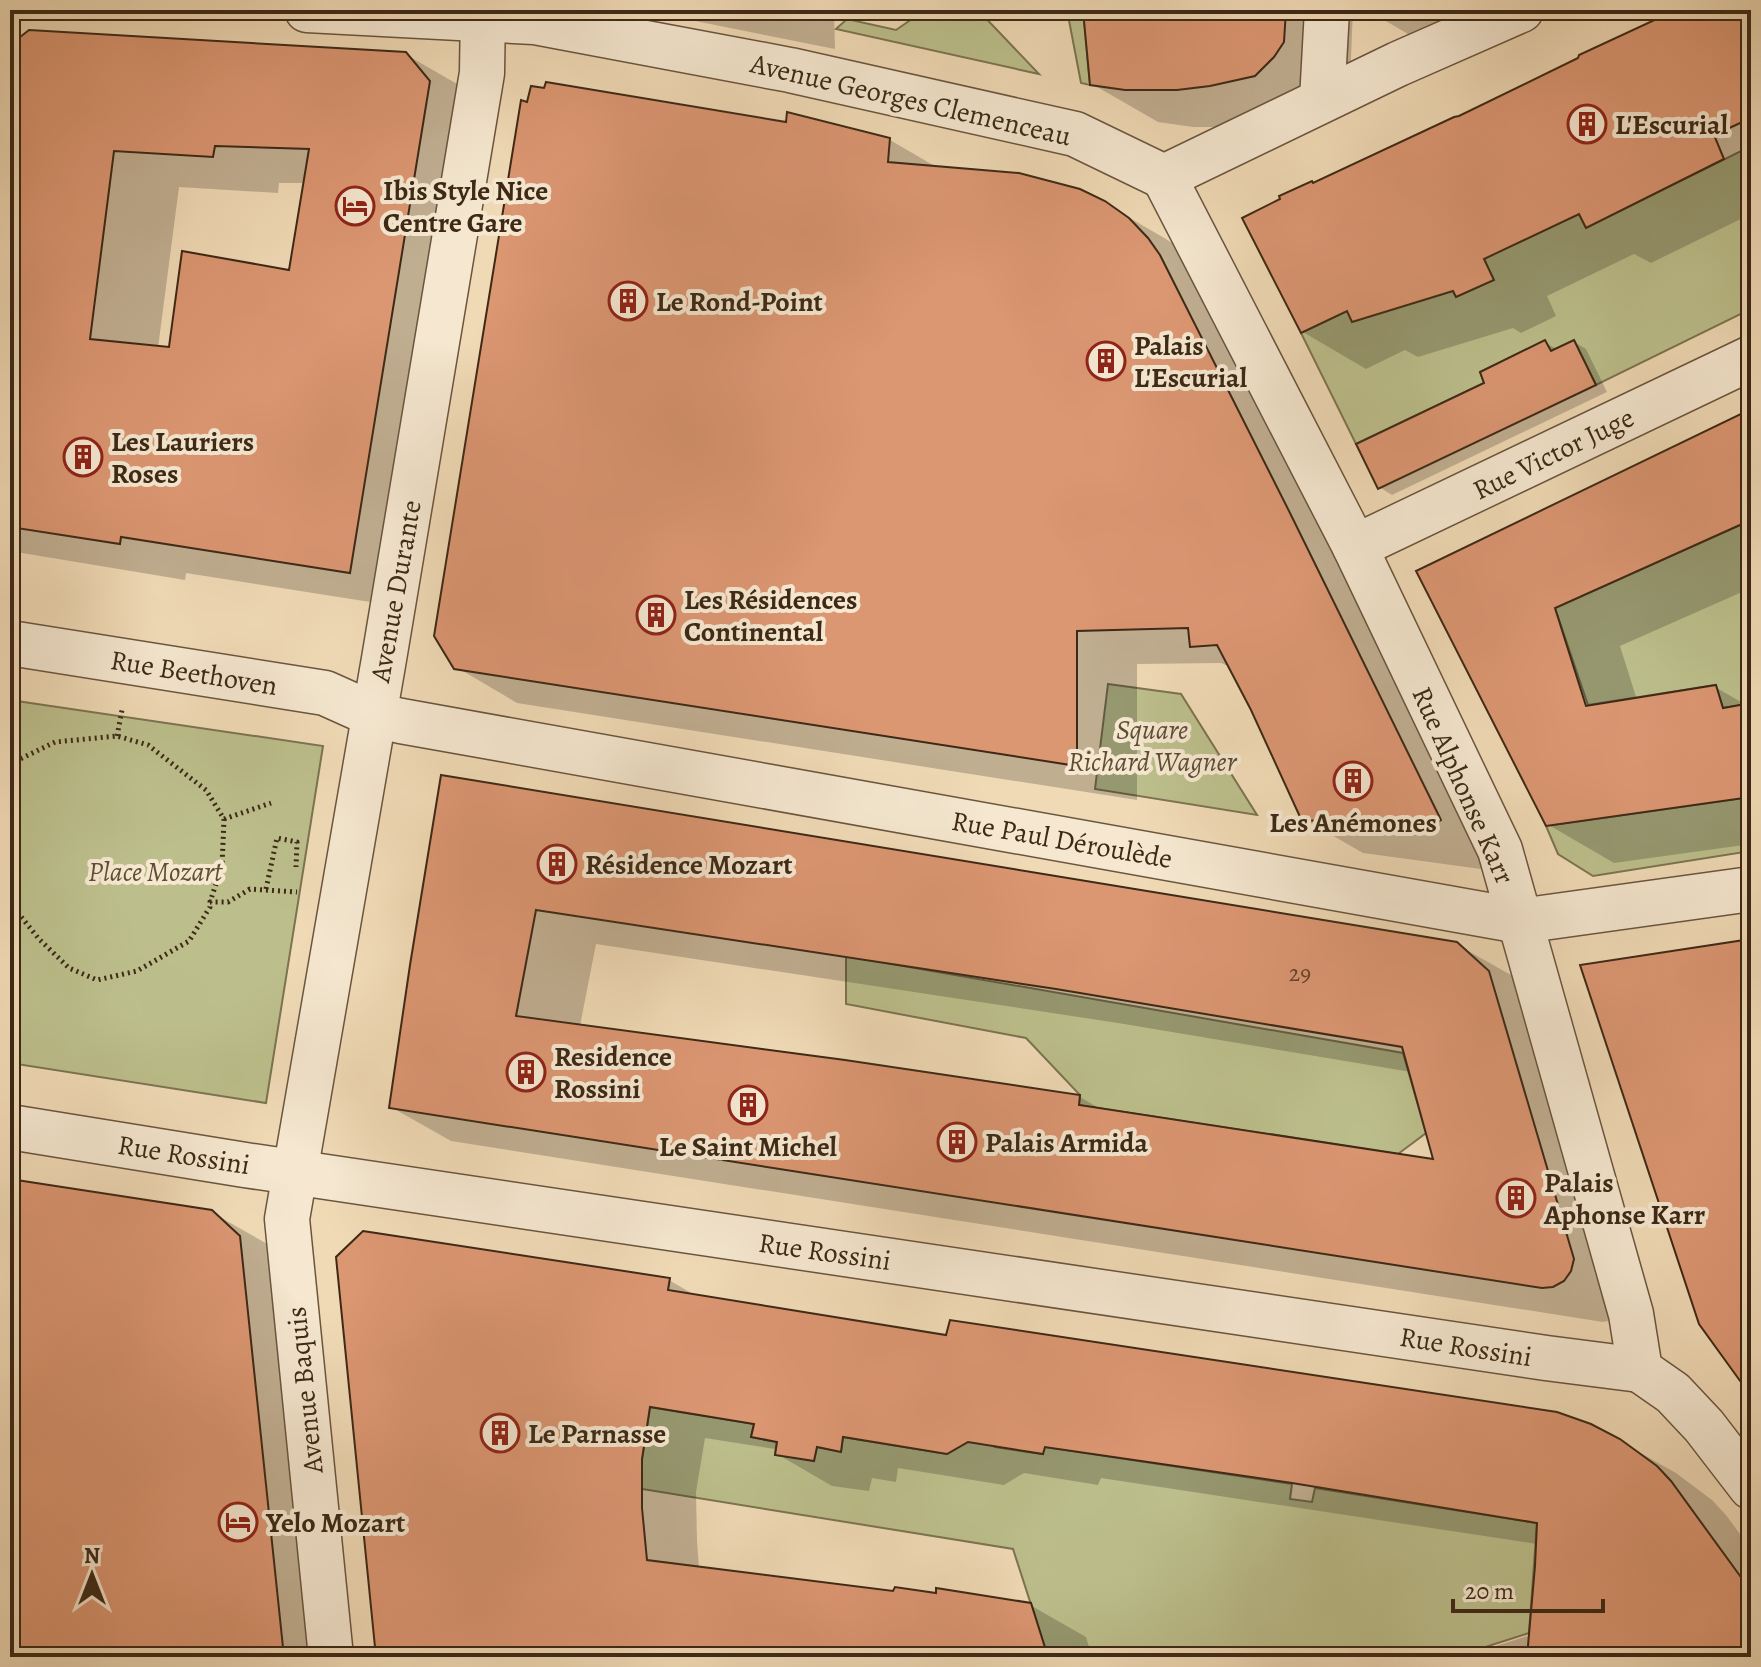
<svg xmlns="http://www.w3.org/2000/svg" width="1761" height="1667" font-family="Alegreya,serif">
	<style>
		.green { fill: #bcbf8c; stroke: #7c7451; stroke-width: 2 }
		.shadow { fill: #0003; fill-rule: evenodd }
		.building { fill: #db9672; stroke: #3d2916; stroke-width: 2; fill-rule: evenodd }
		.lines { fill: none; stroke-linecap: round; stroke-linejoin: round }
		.minor-casing { stroke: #6a553e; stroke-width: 47 }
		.path { stroke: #3d2916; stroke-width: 5; stroke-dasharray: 2 4; stroke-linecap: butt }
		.minor { stroke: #f5e7d0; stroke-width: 44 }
		.labels { text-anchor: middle; stroke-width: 8; stroke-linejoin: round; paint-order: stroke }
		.number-label { font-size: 24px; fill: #64442d }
		.street-label { font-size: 28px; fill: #3d2916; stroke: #f5e7d0 }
		.poi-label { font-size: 28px; font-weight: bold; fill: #3d2916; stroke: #f5e7d0; text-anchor: start }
		.park-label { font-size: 28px; font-style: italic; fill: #5d4e34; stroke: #f5e7d0 }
	</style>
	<rect width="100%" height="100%" fill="#f0dab6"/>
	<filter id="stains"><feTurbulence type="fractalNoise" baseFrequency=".0025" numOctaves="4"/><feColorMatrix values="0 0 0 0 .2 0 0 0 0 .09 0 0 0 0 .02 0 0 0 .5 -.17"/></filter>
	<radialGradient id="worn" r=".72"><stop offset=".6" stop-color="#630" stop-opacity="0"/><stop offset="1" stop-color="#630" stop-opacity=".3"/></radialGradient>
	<g class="green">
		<path d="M925,10h53l61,64 -203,-45 11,-10 49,11z"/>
		<path d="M1067,10h16l7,75 -9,-2z"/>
		<path d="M1751,146v163l-155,76 -22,-45 -23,11 -24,-2 -47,23 4,11 -128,61 -55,-111 46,-22 6,10 99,-31 4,7 37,-17 -13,-31 37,-6 62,-29 7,14z"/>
		<path d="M1751,520v184l-28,4 -8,-23 -127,20 -33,-97z"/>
		<path d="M1108,684l73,10 76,121 -162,-26z"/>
		<path d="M10,700l313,46 -57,357 -256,-40z"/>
		<path d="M1751,797v54l-158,25 -35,-22 -12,-28z"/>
		<path d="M846,956l557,97 23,80 -28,21 -319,-49 1,-10 -54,-57 -180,-34z"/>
		<path d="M650,1407l104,17 -3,13 26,5 -2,13 39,5 3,-13 24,4 2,-14 104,17 31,-18 17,11 47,7 3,-7 247,37 -2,15 22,3 3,-14 222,35 -8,110 -75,24h-406l-35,-108 -371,-60v-30z"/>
	</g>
	<g class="shadow">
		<path d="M606,10h228l1,39 -180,-36 -38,3z"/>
		<path d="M1085,10h268l-3,70 -106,47h-51l-35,-5 -66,-38z"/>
		<path d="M1367,10h139l-74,38z"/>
		<path d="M1684,10h67v204l-100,49 -17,-9 -87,42 9,20 -35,17 -8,-5 -95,29 -13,-7 -39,19 -63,-37 11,-148z"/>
		<path d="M10,47l395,7 66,38 23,28 -79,489 -229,-36 -1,7 -175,-29zM279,183h26l-14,89 -120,77 -13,-1 21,-161 99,6z"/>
		<path d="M890,140l48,28 166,35 62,36 24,16 310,600 -19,14 -118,-16 -61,-35 -70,-150 -11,-5 -84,1v136l-620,-97 -61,-36z"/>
		<path d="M1574,342l12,7 21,43 -215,103 -13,-8 166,-144 12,6z"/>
		<path d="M1751,412v176l-131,58 17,54 78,-13 33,19h3v138l-137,19 -67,-39 -128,-252z"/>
		<path d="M443,777l1013,167 62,35 96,341 -11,2 -1152,-181 -60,-34zM596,944l522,79 293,49 25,90 -332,-51 -24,-14 -500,-71z"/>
		<path d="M10,1181l201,31 65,37 67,408h-333z"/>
		<path d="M669,1280l29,17 921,144 57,32 36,27 14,15 25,34v108h-275l-2,-4 57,-18 6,-91 -436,-66 -3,7 -74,-12 -20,12 -106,-17 -2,14 -24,-4 -3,13 -37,-5 -55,-32 1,-3 -3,-2 -70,-11 -9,54 1,48 2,28 195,25 136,12 56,32 6,20h-715z"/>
	</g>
	<g class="building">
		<path d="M1083,10h203l-2,32 -10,15 -19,19 -45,10 -33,4h-52l-35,-5z"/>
		<path d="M1676,10h75v108l-37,17 10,24 -138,69 -7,-14 -95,45 10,21 -38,17 -3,-6 -101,31 -5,-11 -46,22 -59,-115 38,-19 -1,-3 33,-15 1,2 141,-66 5,-1 119,-58 1,-3z"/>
		<path d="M29,30l377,22 24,29 -80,492 -229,-36 -1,7 -110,-17v-482zM215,146l94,3 -20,121 -107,-19 -13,96 -79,-8 24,-188 99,6z"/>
		<path d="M546,82l240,40 1,-10 103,26 -2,24 131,11 61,16 25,12 24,17 19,20 12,17 130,258 151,307 -21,15 -119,-16 -50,-109 -34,-65 -27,2 -2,-19 -111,3v135l-623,-97 -20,-33 87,-536 6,2 4,-16 13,2z"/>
		<path d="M1545,340l6,11 23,-11 22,45 -218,104 -22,-45 128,-61 -4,-11z"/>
		<path d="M1751,409v111l-196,88 31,98 130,-21 7,23 28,-5v94l-205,29 -130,-255z"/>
		<path d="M441,775l1016,167 32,29 85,288 -3,12 -7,10 -11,6 -11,1 -1153,-180 21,-143zM536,910l520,79 346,58 31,112 -354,-54 1,-10 -235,-35 -329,-44z"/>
		<path d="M1751,939v457l-52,-72 -119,-359z"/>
		<path d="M10,1179l202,31 28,26 44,421h-274z"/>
		<path d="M363,1231l307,47 -2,12 278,45 4,-15 607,92 34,12 29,15 37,27 14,15 80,110v66h-224l8,-91 2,-43 -245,-40 -247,-36 -2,7 -75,-12 -21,12 -104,-17 -2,15 -24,-5 -3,14 -39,-6 2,-13 -26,-5 3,-13 -104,-17 -8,52v49l5,52 246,31 2,-4 41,6v-5l95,15 17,54h-316l-1,-6 -49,6h-306l-40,-400z"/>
	</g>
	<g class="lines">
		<defs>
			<g id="minor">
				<path d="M307,10l227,12 256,48 285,64 89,43 234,-113 123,-54"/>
				<path d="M1322,100l5,-90"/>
				<path d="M1164,177l191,370 145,303 131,464 9,56 33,23 31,33 47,61"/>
				<path d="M1355,547l396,-189"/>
				<path d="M10,643l315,50 49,22 27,6 1119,200 231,-32"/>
				<path d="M10,1127l235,38 1301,193 94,12"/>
				<path d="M331,1657l-44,-438 97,-560 98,-586 1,-63"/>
			</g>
		</defs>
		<use href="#minor" class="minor-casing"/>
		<g class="path">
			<path d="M117,736l5,-26"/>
			<path d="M10,764l45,-22 62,-6 31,9 58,45 18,29 -2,47 -12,36"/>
			<path d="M224,819l47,-16"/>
			<path d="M266,889l11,-51 20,4 -1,25"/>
			<path d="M10,903l29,36 30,29 28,12 40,-9 52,-30 21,-34v-5h18l22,-13 47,3"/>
		</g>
		<use href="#minor" class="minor"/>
	</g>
	<defs>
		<symbol id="building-ring" viewBox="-11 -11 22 22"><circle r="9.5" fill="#f5e7d0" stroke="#8f2418" stroke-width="1.5"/><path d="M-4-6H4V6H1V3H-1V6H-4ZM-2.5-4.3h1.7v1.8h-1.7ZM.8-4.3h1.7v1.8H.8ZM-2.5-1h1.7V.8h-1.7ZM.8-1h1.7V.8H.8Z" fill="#8f2418"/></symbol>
		<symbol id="hotel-ring" viewBox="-11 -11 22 22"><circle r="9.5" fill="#f5e7d0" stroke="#8f2418" stroke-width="1.5"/><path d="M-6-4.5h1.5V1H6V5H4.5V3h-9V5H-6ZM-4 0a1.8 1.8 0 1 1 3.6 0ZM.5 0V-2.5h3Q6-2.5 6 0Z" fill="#8f2418"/></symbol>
	</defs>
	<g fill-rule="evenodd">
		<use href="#building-ring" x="1565" y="102" width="44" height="44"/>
		<use href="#hotel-ring" x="333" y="184" width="44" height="44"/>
		<use href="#building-ring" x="606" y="279" width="44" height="44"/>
		<use href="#building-ring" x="1084" y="339" width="44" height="44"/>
		<use href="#building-ring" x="61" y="435" width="44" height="44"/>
		<use href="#building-ring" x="634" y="593" width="44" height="44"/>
		<use href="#building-ring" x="1331" y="759" width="44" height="44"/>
		<use href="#building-ring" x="535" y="842" width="44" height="44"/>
		<use href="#building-ring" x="504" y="1050" width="44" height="44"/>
		<use href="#building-ring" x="726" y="1083" width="44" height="44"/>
		<use href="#building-ring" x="935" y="1120" width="44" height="44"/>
		<use href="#building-ring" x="1494" y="1176" width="44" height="44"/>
		<use href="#building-ring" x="478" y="1411" width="44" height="44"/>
		<use href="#hotel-ring" x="216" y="1500" width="44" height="44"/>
	</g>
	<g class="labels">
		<g class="number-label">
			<text x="1300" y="981">29</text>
		</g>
		<g class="street-label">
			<text transform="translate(911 99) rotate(13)" y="10">Avenue Georges Clemenceau</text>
			<text transform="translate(1553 453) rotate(-26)" y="10">Rue Victor Juge</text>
			<text transform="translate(395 591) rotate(-80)" y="10">Avenue Durante</text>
			<text transform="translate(194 672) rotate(9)" y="10">Rue Beethoven</text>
			<text transform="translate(1464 785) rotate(66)" y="10">Rue Alphonse Karr</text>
			<text transform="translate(1062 839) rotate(10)" y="10">Rue Paul Déroulède</text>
			<text transform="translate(184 1154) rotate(9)" y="10">Rue Rossini</text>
			<text transform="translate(825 1251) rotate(8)" y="10">Rue Rossini</text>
			<text transform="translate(1466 1346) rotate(9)" y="10">Rue Rossini</text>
			<text transform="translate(304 1390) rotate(-96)" y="10">Avenue Baquis</text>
		</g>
		<g class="poi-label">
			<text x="1615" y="134">L'Escurial</text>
			<text x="383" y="200">Ibis Style Nice<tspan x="383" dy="32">Centre Gare</tspan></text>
			<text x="656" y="311">Le Rond-Point</text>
			<text x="1134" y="355">Palais<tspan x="1134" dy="32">L'Escurial</tspan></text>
			<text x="111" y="451">Les Lauriers<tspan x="111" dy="32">Roses</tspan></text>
			<text x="684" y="609">Les Résidences<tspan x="684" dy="32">Continental</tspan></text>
			<text x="1353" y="832" text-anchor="middle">Les Anémones</text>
			<text x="585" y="874">Résidence Mozart</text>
			<text x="554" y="1066">Residence<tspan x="554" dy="32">Rossini</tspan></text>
			<text x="985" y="1152">Palais Armida</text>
			<text x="748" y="1156" text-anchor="middle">Le Saint Michel</text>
			<text x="1544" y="1192">Palais<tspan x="1544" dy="32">Aphonse Karr</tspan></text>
			<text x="528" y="1443">Le Parnasse</text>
			<text x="266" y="1532">Yelo Mozart</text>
		</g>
		<g class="park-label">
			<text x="1152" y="739">Square<tspan x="1152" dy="32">Richard Wagner</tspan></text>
			<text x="155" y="881">Place Mozart</text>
		</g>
	</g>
	<rect width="1761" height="1667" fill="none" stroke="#f0dab6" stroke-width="40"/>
	<rect x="12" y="12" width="1737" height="1643" fill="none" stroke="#3d2916" stroke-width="4"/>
	<rect x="20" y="20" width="1721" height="1627" fill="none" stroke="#3d2916" stroke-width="2"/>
	<g transform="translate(92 1575)" stroke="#f5e7d0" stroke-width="6" paint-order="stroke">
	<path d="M0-6L14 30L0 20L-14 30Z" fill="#3d2916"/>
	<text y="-12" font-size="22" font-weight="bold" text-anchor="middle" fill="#3d2916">N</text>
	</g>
	<path d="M1453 1599v12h150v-12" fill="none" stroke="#3d2916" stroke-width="4"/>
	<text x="1465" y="1599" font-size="24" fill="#3d2916" stroke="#f5e7d0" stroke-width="6" paint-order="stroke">20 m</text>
	<rect width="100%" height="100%" filter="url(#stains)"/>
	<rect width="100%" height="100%" fill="url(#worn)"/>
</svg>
